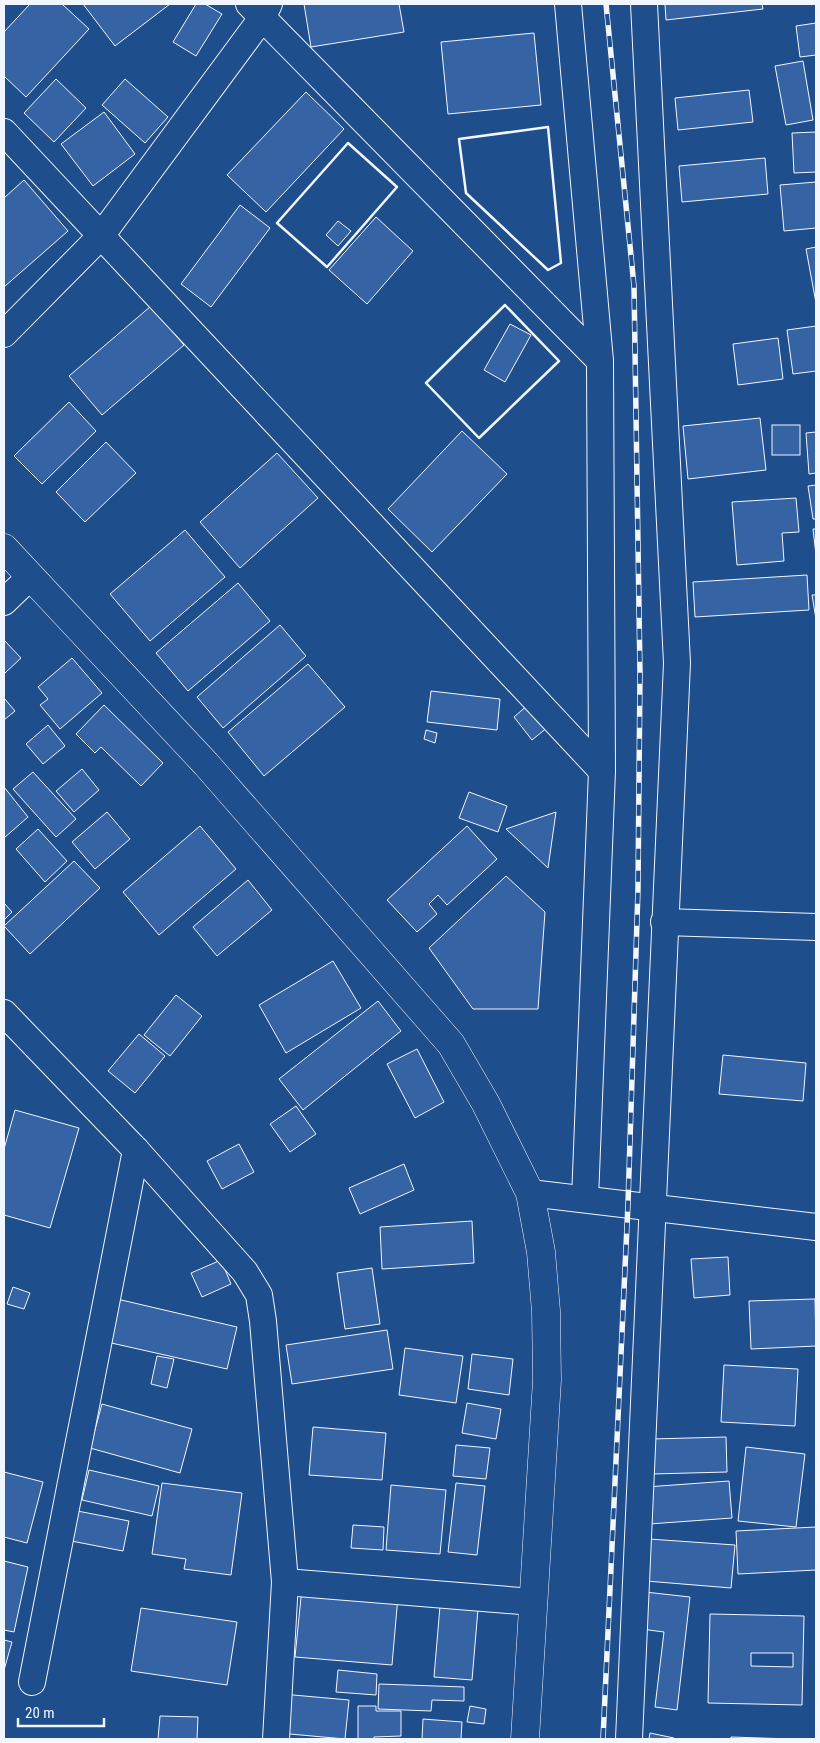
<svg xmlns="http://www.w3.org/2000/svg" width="820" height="1743" font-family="'Roboto Condensed',sans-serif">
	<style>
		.building { fill: #3563a3; stroke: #f2f6ff; fill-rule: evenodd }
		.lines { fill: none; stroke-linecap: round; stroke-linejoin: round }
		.street-casing { stroke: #f2f6ff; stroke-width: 28 }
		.secondary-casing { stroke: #f2f6ff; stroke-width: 29 }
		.street { stroke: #1f4e8c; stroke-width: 26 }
		.secondary { stroke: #1f4e8c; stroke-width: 28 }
		.rail-casing { stroke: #f2f6ff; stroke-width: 5.5 }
		.rail { stroke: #1f4e8c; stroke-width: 4; stroke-dasharray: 11; stroke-linecap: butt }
		.wall { stroke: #f2f6ff; stroke-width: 2.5 }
	</style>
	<rect width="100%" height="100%" fill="#1f4e8c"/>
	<g class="building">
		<path d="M30,4h32l27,25 -63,68 -22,-21v-44z"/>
		<path d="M83,4h87l-55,42z"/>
		<path d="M196,4h9l17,10 -26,42 -23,-14z"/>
		<path d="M304,4h95l5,28 -93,15z"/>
		<path d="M665,4h97l1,5 -97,11z"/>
		<path d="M816,23v32l-16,2 -4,-31z"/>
		<path d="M534,33l7,72 -93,9 -7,-72z"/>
		<path d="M803,61l10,59 -27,5 -11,-59z"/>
		<path d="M56,79l30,29 -32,34 -30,-29z"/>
		<path d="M125,79l43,38 -23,26 -43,-38z"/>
		<path d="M749,90l4,32 -75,8 -3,-32z"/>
		<path d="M306,92l38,37 -78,83 -39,-37z"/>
		<path d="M104,112l31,42 -42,32 -32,-42z"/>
		<path d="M816,132v40l-22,1 -2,-40z"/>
		<path d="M765,158l3,36 -86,8 -3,-36z"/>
		<path d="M24,180l44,51 -64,56v-89z"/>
		<path d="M816,182v46l-32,3 -4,-46z"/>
		<path d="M240,205l30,23 -59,79 -30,-23z"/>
		<path d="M376,217l37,34 -46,53 -38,-34z"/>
		<path d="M338,221l13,10 -13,15 -12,-11z"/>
		<path d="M816,247v56l-10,-54z"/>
		<path d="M151,306l33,39 -82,70 -33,-39z"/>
		<path d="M510,324l21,11 -26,47 -21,-12z"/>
		<path d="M816,326v45l-23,3 -6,-44z"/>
		<path d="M778,338l5,41 -45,6 -5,-41z"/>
		<path d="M69,402l27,29 -54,53 -28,-28z"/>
		<path d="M760,418l6,52 -78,9 -5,-53z"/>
		<rect x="772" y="425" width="28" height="30"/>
		<path d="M462,431l45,43 -75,78 -44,-43z"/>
		<path d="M816,432v41l-7,1 -3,-41z"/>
		<path d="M106,442l30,31 -51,49 -29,-30z"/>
		<path d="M277,453l41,45 -78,70 -40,-46z"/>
		<path d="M816,485v34h-3l-5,-33z"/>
		<path d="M796,498l3,34 -17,1 2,28 -47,4 -5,-63z"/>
		<path d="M813,529h3v26z"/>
		<path d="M185,530l40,47 -75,64 -40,-47z"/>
		<path d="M807,575l2,35 -114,7 -2,-35z"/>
		<path d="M238,583l32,38 -82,70 -32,-38z"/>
		<path d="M812,595h4v24z"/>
		<path d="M280,625l26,31 -83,72 -26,-31z"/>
		<path d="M4,640l17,18 -17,16z"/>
		<path d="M72,658l30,35 -42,36 -20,-24 8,-6 -10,-12z"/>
		<path d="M308,664l37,43 -81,69 -36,-44z"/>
		<path d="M431,691l69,8 -3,31 -70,-8z"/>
		<path d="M4,698l11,13 -11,9z"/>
		<path d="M529,704l19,23 -16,13 -18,-23z"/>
		<path d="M104,705l59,58 -22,23 -40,-39 -6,6 -19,-19z"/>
		<path d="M48,725l17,21 -22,18 -17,-20z"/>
		<path d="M426,730l11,3 -2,10 -11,-4z"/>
		<path d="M82,769l17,21 -25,22 -18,-21z"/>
		<path d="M33,772l43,47 -20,18 -43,-48z"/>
		<path d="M4,787l24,30 -24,21z"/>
		<path d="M469,792l38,14 -9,26 -39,-14z"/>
		<path d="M107,812l23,27 -35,30 -23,-27z"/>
		<path d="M556,812l-8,56 -42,-39z"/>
		<path d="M200,826l36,43 -77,66 -36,-43z"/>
		<path d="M467,826l30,33 -50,46 -9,-10 -9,9 8,10 -20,18 -30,-32z"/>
		<path d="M38,829l29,32 -22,21 -29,-33z"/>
		<path d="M74,861l26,27 -70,66 -26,-28z"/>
		<path d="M506,876l39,36 -7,97h-65l-44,-61z"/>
		<path d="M248,880l24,30 -55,46 -24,-29z"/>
		<path d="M4,903l8,9 -8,8z"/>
		<path d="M333,961l28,47 -75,45 -27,-48z"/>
		<path d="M176,995l26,21 -32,40 -26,-21z"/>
		<path d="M378,1001l23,30 -98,79 -24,-31z"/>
		<path d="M139,1034l26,22 -30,37 -27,-22z"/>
		<path d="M417,1049l27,53 -29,16 -28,-54z"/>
		<path d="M723,1055l83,8 -3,38 -84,-7z"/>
		<path d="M296,1106l20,28 -26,18 -20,-28z"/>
		<path d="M15,1110l64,18 -29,100 -46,-13v-66z"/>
		<path d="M239,1144l15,28 -32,17 -15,-28z"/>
		<path d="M404,1164l10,26 -54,24 -11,-26z"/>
		<path d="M472,1221l2,42 -92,6 -2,-42z"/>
		<path d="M728,1257l2,38 -36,3 -3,-39z"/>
		<path d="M221,1260l10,24 -29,13 -11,-24z"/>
		<path d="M372,1268l8,56 -35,5 -8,-56z"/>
		<path d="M13,1287l17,6 -6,16 -17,-5z"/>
		<path d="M117,1299l120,28 -10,42 -120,-27z"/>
		<path d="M815,1299l1,47 -65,3 -2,-48z"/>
		<path d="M387,1330l6,39 -101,15 -6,-39z"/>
		<path d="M405,1348l58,8 -7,47 -57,-8z"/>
		<path d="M472,1354l41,5 -4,36 -41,-6z"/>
		<path d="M157,1356l17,3 -7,29 -16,-4z"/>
		<path d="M724,1365l74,4 -3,57 -74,-4z"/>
		<path d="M467,1403l34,6 -5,30 -34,-6z"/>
		<path d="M102,1404l90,25 -12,44 -90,-25z"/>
		<path d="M313,1427l73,6 -4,47 -73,-5z"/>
		<path d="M726,1437l1,35 -75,2 -1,-35z"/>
		<path d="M456,1445l34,3 -4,31 -33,-3z"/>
		<path d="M746,1447l59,7 -9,73 -58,-6z"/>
		<path d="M89,1470l70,16 -7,30 -70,-16z"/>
		<path d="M4,1472l39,10 -16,61 -23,-6z"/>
		<path d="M729,1481l3,37 -83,6 -3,-37z"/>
		<path d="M162,1483l80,10 -11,82 -47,-6 2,-10 -34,-5z"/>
		<path d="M456,1483l29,3 -8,69 -29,-3z"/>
		<path d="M391,1485l55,5 -6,64 -54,-4z"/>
		<path d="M67,1509l62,12 -6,30 -62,-12z"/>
		<path d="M353,1525l31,2 -1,23 -32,-2z"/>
		<path d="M816,1527v43l-78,4 -2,-43z"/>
		<path d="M649,1539l86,6 -4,43 -85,-7z"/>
		<path d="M4,1561l24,6 -14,65 -10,-2z"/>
		<path d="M302,1587l96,9 -6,69 -97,-8z"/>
		<path d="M645,1592l45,5 -13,113 -22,-3 9,-75 -23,-3z"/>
		<path d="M440,1606l38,3 -6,71 -38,-3z"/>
		<path d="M141,1608l96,14 -10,63 -96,-14z"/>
		<path d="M710,1614l94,2 -2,89 -94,-2zM751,1653h42v14l-42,-1z"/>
		<path d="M4,1640l8,2 -8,28z"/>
		<path d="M338,1670l39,4 -1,21 -40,-3z"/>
		<path d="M379,1684l85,3v14l-32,-1 -1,11 -53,-2z"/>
		<path d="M282,1694l67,6 -4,39 -66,-6z"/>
		<path d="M358,1706h18v5h25v25l-27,1v2h-16z"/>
		<path d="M470,1706l16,3 -2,15 -17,-2z"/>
		<path d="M160,1716l38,1 -1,22h-39z"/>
		<path d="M423,1719l39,3 -1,17h-39z"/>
		<path d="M650,1733l24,5v1h-25z"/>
		<path d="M731,1737l60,2h-60z"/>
	</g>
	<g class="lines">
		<defs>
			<g id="street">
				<path d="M249,4l351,357"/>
				<path d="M568,4l32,357 2,410 -17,428"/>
				<path d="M4,132l598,639"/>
				<path d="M4,334l97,-98 161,-218 7,-14"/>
				<path d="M4,602l26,-25"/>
				<path d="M664,922l152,5"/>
				<path d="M4,1013l132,137 109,122 14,23 4,26 22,261 -9,157"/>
				<path d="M530,1193l286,34"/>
				<path d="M285,1582l248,20"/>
				<path d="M32,1682l104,-532"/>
				<path d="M629,1739l48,-1076 -33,-659"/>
			</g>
			<path id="secondary" d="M4,548l202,216 245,280 35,60 44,89 11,59 5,59 1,69 -22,359"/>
		</defs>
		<use href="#street" class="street-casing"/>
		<use href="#secondary" class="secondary-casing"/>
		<use href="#street" class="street"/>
		<use href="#secondary" class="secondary"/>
		<defs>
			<path id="rail" d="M603,1739l25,-535 10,-315 2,-216 -6,-387 -28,-282"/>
		</defs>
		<use href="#rail" class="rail-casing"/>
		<use href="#rail" class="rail"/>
		<g class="wall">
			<path d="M548,127l13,136 -13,7 -82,-77 -7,-54z"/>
			<path d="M348,143l49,44 -70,80 -50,-44z"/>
			<path d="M505,305l54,56 -80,77 -53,-55z"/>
		</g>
	</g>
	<rect width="820" height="1743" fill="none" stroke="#f2f6ff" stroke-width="10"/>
	<path d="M18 1718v8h86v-8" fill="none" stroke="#f2f6ff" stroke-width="2.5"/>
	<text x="25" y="1718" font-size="15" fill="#f2f6ff" stroke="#1f4e8c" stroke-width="4" paint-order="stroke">20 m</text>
</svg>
